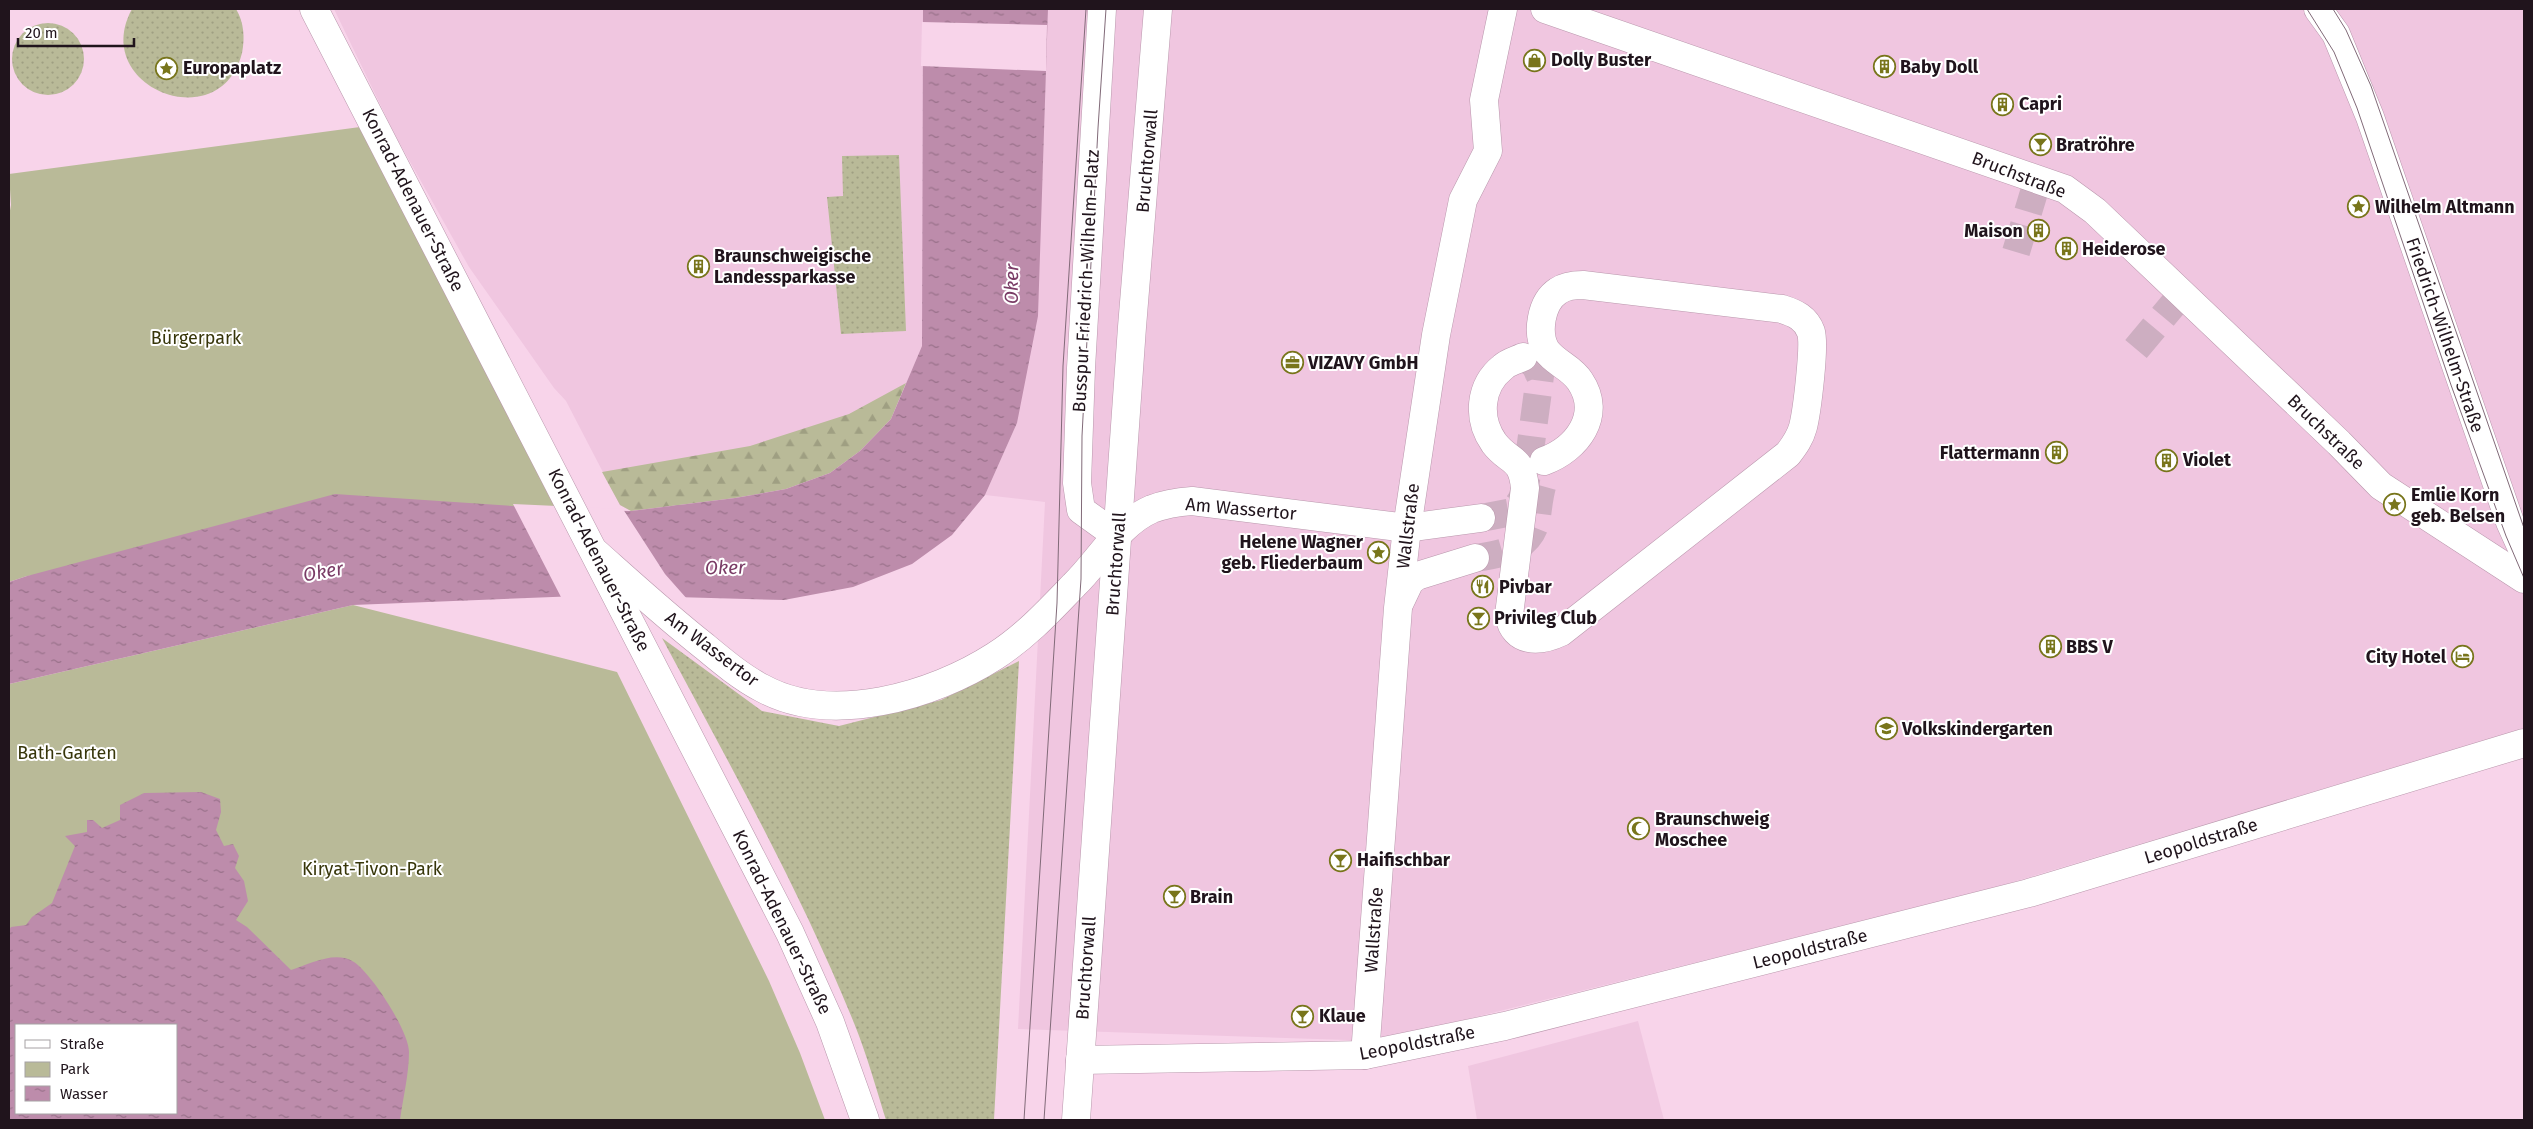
<svg xmlns="http://www.w3.org/2000/svg" width="2533" height="1129" font-family="'Fira Sans',sans-serif">
	<style>
		.built { fill: #f0c6e0 }
		.grass { fill: url(#grass-dots) }
		.forest { fill: url(#forest-firs) }
		.green { fill: #b9ba98; fill-rule: evenodd }
		.water { fill: url(#water-ripples); fill-rule: evenodd }
		.pier { fill: #f8d4ea }
		.lines { fill: none; stroke-linecap: round; stroke-linejoin: round }
		.minor-tunnel { stroke: #cdaec1; stroke-width: 28; stroke-dasharray: 28 14; stroke-linecap: butt }
		.minor-casing { stroke: #b997ac; stroke-width: 29 }
		.major-casing { stroke: #b997ac; stroke-width: 29 }
		.minor { stroke: #fff; stroke-width: 28 }
		.major { stroke: #fff; stroke-width: 28 }
		.tram { stroke: #816a78; stroke-width: 1 }
		.labels { text-anchor: middle; stroke-width: 4; stroke-linejoin: round; paint-order: stroke }
		.poi-label { font-size: 18px; font-weight: bold; fill: #20141c; stroke: #fff; text-anchor: start }
		.street-label { font-size: 18px; fill: #20141c; stroke: #fff }
		.park-label { font-size: 18px; fill: #37360a; stroke: #fff }
		.water-label { font-size: 19px; font-style: italic; fill: #7a3c66; stroke: #fff }
	</style>
	<defs>
		<pattern id="grass-dots" width="8" height="8" patternUnits="userSpaceOnUse" patternTransform="scale(1.25)"><rect width="8" height="8" fill="#b9ba98"/><path d="M2 2h.1M6 6h.1" fill="none" stroke="#9f9f82" stroke-width="1.8" stroke-linecap="round"/></pattern>
		<pattern id="forest-firs" width="22" height="20" patternUnits="userSpaceOnUse" patternTransform="scale(1.25)"><rect width="22" height="20" fill="#b9ba98"/><path d="M5 1l3.5 6h-7zM16 11l3.5 6h-7z" fill="#9f9f82"/></pattern>
		<pattern id="water-ripples" width="26" height="14" patternUnits="userSpaceOnUse" patternTransform="scale(1.25)"><rect width="26" height="14" fill="#bd8cab"/><path d="M2 4q2-2 4 0t4 0M15 11q2-2 4 0t4 0" fill="none" stroke="#99718a"/></pattern>
	</defs>
	<rect width="100%" height="100%" fill="#f8d4ea"/>
	<g class="built">
		<path d="M334,9h589l-1,337 -31,73 -156,79 -104,13 -11,-6 -54,-104 -12,-13 -85,-121 -74,-132z"/>
		<path d="M1048,9h1476v730l-61,8 -480,144 -604,150 -361,-12 27,-527 -60,-7 32,-72 29,-352z"/>
		<path d="M1638,1021l26,99h-187l-9,-54z"/>
	</g>
	<g class="grass">
		<path d="M132,9h104c8,13 9,29 6,44 -22,86 -153,34 -110,-44z"/>
		<circle cx="48" cy="59" r="36"/>
		<path d="M899,155l7,176 -65,3 -14,-137 16,-1 -1,-40z"/>
		<path d="M662,638l100,73 77,15 102,-26 78,-39 -25,459h-108c-10,-32 -19,-65 -32,-97 -54,-133 -124,-258 -192,-385z"/>
	</g>
	<path class="forest" d="M906,383l-15,36 -31,32 -30,22 -44,16 -51,9 -104,13 -11,-6 -18,-33 148,-26 99,-32z"/>
	<g class="green">
		<path d="M375,125l196,385 -544,66 -18,6v-366l2,-11 -2,-31z"/>
		<path d="M353,605l264,67 152,309 31,72 25,67h-816v-436zM16,1025h160v88h-160z"/>
	</g>
	<g class="water">
		<path d="M923,9h125l-10,307 -21,107 -32,72 -33,40 -40,29 -59,23 -69,13 -180,-5 -251,10 -344,79v-102l18,-6 308,-82 236,16 60,1 104,-13 51,-9 44,-16 30,-22 31,-32 31,-73z"/>
		<path d="M201,792l19,7 1,13 -5,18 8,16 9,-2 6,12 -4,12 9,13 4,20 -12,19 11,7 44,43c19,-6 44,-20 63,-8 17,11 55,69 55,90 0,22 -6,46 -9,68h-391v-190l2,-3 15,-2 6,-8 20,-14 23,-57 -10,-10 22,-4v-12h6l9,8 18,-8v-15l24,-12zM16,1025h160v88h-160z"/>
	</g>
	<g class="pier">
		<path d="M922,22l125,3 -1,46 -125,-5z"/>
		<path d="M513,504l110,5 42,65 23,26 -84,-2 -42,1z"/>
	</g>
	<g class="lines">
		<g class="minor-tunnel">
			<path d="M2016,252l22,-73"/>
			<path d="M2136,349l46,-55"/>
			<path d="M1481,518l32,-6 9,-13 3,-11 15,-112 -5,-11 -12,-8"/>
			<path d="M1475,558c28,-4 57,-9 62,-42 2,-15 3,-27 9,-41"/>
		</g>
		<defs>
			<g id="minor">
				<path d="M1102,9l-21,359 -4,115 4,27 36,26"/>
				<path d="M1545,9l520,180 30,22 244,232 42,43 143,93"/>
				<path d="M2318,9l18,25 34,83 140,405 14,31"/>
				<path d="M1523,357c-6,3 -15,5 -20,10 -24,19 -26,52 -9,76 15,20 28,13 31,45l-16,127c5,29 31,27 52,17l227,-178c7,-9 12,-16 15,-27 4,-16 12,-81 8,-95 -5,-14 -16,-19 -29,-23l-199,-24c-9,0 -18,1 -25,6 -17,11 -22,42 -12,59 9,13 25,17 34,31 23,34 -3,68 -36,80"/>
				<path d="M595,552c36,32 71,64 109,94 18,15 37,31 58,42 69,38 171,8 233,-32 31,-20 54,-45 79,-71 25,-24 45,-62 78,-76 13,-5 27,-7 40,-8l215,27 74,-10"/>
				<path d="M1400,602l10,-21 7,-5 58,-18"/>
				<path d="M1365,1055l33,-447 9,-80 29,-193 27,-135 25,-49 -4,-51 19,-91"/>
				<path d="M1080,1060l285,-5 140,-29 524,-133 495,-150"/>
			</g>
			<g id="major">
				<path d="M314,9l476,924 40,89 35,98"/>
				<path d="M1076,1120l56,-793 26,-318"/>
			</g>
		</defs>
		<use href="#minor" class="minor-casing"/>
		<use href="#major" class="major-casing"/>
		<use href="#minor" class="minor"/>
		<use href="#major" class="major"/>
		<g class="tram">
			<path d="M2307,9l27,43 23,56 94,277 55,151 18,42"/>
			<path d="M2333,9l13,21 25,56 153,442"/>
			<path d="M1024,1120l33,-517 6,-237 23,-357"/>
			<path d="M1044,1120l37,-541 1,-143 16,-308 8,-119"/>
		</g>
	</g>
	<defs>
		<symbol id="shop-ring" viewBox="-11 -11 22 22"><circle r="9.5" fill="#fff" stroke="#78751b" stroke-width="1.5"/><path d="M-5-2.5h2.3a2.7 3.5 0 0 1 5.4 0H5L5.5 6h-11ZM-1.5-2.5h3a1.5 2.3 0 0 0-3 0Z" fill="#78751b"/></symbol>
		<symbol id="building-ring" viewBox="-11 -11 22 22"><circle r="9.5" fill="#fff" stroke="#78751b" stroke-width="1.5"/><path d="M-4-6H4V6H1V3H-1V6H-4ZM-2.5-4.3h1.7v1.8h-1.7ZM.8-4.3h1.7v1.8H.8ZM-2.5-1h1.7V.8h-1.7ZM.8-1h1.7V.8H.8Z" fill="#78751b"/></symbol>
		<symbol id="sight-ring" viewBox="-11 -11 22 22"><circle r="9.5" fill="#fff" stroke="#78751b" stroke-width="1.5"/><path d="M0-6L1.8-2.2L6-1.7L2.9 1.2L3.7 5.4L0 3.3L-3.7 5.4L-2.9 1.2L-6-1.7L-1.8-2.2Z" fill="#78751b"/></symbol>
		<symbol id="bar-ring" viewBox="-11 -11 22 22"><circle r="9.5" fill="#fff" stroke="#78751b" stroke-width="1.5"/><path d="M-6-5H6L.8 .8V4.5H3.5V6h-7V4.5H-.8V.8Z" fill="#78751b"/></symbol>
		<symbol id="office-ring" viewBox="-11 -11 22 22"><circle r="9.5" fill="#fff" stroke="#78751b" stroke-width="1.5"/><path d="M-6-3h4V-5.5h4V-3h4V5H-6ZM-1-4.5V-3h2v-1.5ZM-6 0V1H6V0Z" fill="#78751b"/></symbol>
		<symbol id="restaurant-ring" viewBox="-11 -11 22 22"><circle r="9.5" fill="#fff" stroke="#78751b" stroke-width="1.5"/><path d="M-5-6h1v4h1v-4h1v4h1v-4h1v5L-1.5 .5V6h-2V.5L-5-1ZM5-6V6H3V1.5H1.5Q1.5-4 5-6Z" fill="#78751b"/></symbol>
		<symbol id="hotel-ring" viewBox="-11 -11 22 22"><circle r="9.5" fill="#fff" stroke="#78751b" stroke-width="1.5"/><path d="M-6-4.5h1.5V1H6V5H4.5V3h-9V5H-6ZM-4 0a1.8 1.8 0 1 1 3.6 0ZM.5 0V-2.5h3Q6-2.5 6 0Z" fill="#78751b"/></symbol>
		<symbol id="school-ring" viewBox="-11 -11 22 22"><circle r="9.5" fill="#fff" stroke="#78751b" stroke-width="1.5"/><path d="M0-5L7-2L0 1L-7-2ZM-4 1L0 2.5L4 1V4Q0 6-4 4Z" fill="#78751b"/></symbol>
		<symbol id="mosque-ring" viewBox="-11 -11 22 22"><circle r="9.5" fill="#fff" stroke="#78751b" stroke-width="1.5"/><path d="M3.5-4.9A6 6 0 1 0 3.5 4.9A5 5 0 1 1 3.5-4.9Z" fill="#78751b"/></symbol>
	</defs>
	<g fill-rule="evenodd">
		<use href="#shop-ring" x="1522" y="48" width="25" height="25"/>
		<use href="#building-ring" x="1872" y="54" width="25" height="25"/>
		<use href="#sight-ring" x="154" y="56" width="25" height="25"/>
		<use href="#building-ring" x="1990" y="92" width="25" height="25"/>
		<use href="#bar-ring" x="2028" y="132" width="25" height="25"/>
		<use href="#sight-ring" x="2346" y="194" width="25" height="25"/>
		<use href="#building-ring" x="2026" y="218" width="25" height="25"/>
		<use href="#building-ring" x="2054" y="236" width="25" height="25"/>
		<use href="#building-ring" x="686" y="254" width="25" height="25"/>
		<use href="#office-ring" x="1280" y="350" width="25" height="25"/>
		<use href="#building-ring" x="2044" y="440" width="25" height="25"/>
		<use href="#building-ring" x="2154" y="448" width="25" height="25"/>
		<use href="#sight-ring" x="2382" y="492" width="25" height="25"/>
		<use href="#sight-ring" x="1366" y="540" width="25" height="25"/>
		<use href="#restaurant-ring" x="1470" y="574" width="25" height="25"/>
		<use href="#bar-ring" x="1466" y="606" width="25" height="25"/>
		<use href="#building-ring" x="2038" y="634" width="25" height="25"/>
		<use href="#hotel-ring" x="2450" y="644" width="25" height="25"/>
		<use href="#school-ring" x="1874" y="716" width="25" height="25"/>
		<use href="#mosque-ring" x="1626" y="816" width="25" height="25"/>
		<use href="#bar-ring" x="1328" y="848" width="25" height="25"/>
		<use href="#bar-ring" x="1162" y="884" width="25" height="25"/>
		<use href="#bar-ring" x="1290" y="1004" width="25" height="25"/>
	</g>
	<g class="labels">
		<g class="poi-label">
			<text x="1551" y="66">Dolly Buster</text>
			<text x="1900" y="73">Baby Doll</text>
			<text x="183" y="74">Europaplatz</text>
			<text x="2019" y="110">Capri</text>
			<text x="2056" y="151">Bratröhre</text>
			<text x="2375" y="213">Wilhelm Altmann</text>
			<text x="2023" y="237" text-anchor="end">Maison</text>
			<text x="2082" y="255">Heiderose</text>
			<text x="714" y="262">Braunschweigische<tspan x="714" dy="21">Landessparkasse</tspan></text>
			<text x="1308" y="369">VIZAVY GmbH</text>
			<text x="2040" y="459" text-anchor="end">Flattermann</text>
			<text x="2183" y="466">Violet</text>
			<text x="2411" y="501">Emlie Korn<tspan x="2411" dy="21">geb. Belsen</tspan></text>
			<text x="1363" y="548" text-anchor="end">Helene Wagner<tspan x="1363" dy="21">geb. Fliederbaum</tspan></text>
			<text x="1499" y="593">Pivbar</text>
			<text x="1494" y="624">Privileg Club</text>
			<text x="2066" y="653">BBS V</text>
			<text x="2446" y="663" text-anchor="end">City Hotel</text>
			<text x="1902" y="735">Volkskindergarten</text>
			<text x="1655" y="825">Braunschweig<tspan x="1655" dy="21">Moschee</tspan></text>
			<text x="1357" y="866">Haifischbar</text>
			<text x="1190" y="903">Brain</text>
			<text x="1319" y="1022">Klaue</text>
		</g>
		<g class="street-label">
			<text transform="translate(1147 161) rotate(-85)" y="6">Bruchtorwall</text>
			<text transform="translate(2019 175) rotate(21)" y="6">Bruchstraße</text>
			<text transform="translate(413 200) rotate(63)" y="6">Konrad-Adenauer-Straße</text>
			<text transform="translate(1086 281) rotate(-87)" y="6">Busspur Friedrich-Wilhelm-Platz</text>
			<text transform="translate(2445 335) rotate(71)" y="6">Friedrich-Wilhelm-Straße</text>
			<text transform="translate(2326 432) rotate(44)" y="6">Bruchstraße</text>
			<text transform="translate(1241 509) rotate(5)" y="6">Am Wassertor</text>
			<text transform="translate(1408 526) rotate(-83)" y="6">Wallstraße</text>
			<text transform="translate(599 560) rotate(63)" y="6">Konrad-Adenauer-Straße</text>
			<text transform="translate(1116 564) rotate(-86)" y="6">Bruchtorwall</text>
			<text transform="translate(712 649) rotate(37)" y="6">Am Wassertor</text>
			<text transform="translate(2201 841) rotate(-17)" y="6">Leopoldstraße</text>
			<text transform="translate(782 922) rotate(64)" y="6">Konrad-Adenauer-Straße</text>
			<text transform="translate(1374 930) rotate(-86)" y="6">Wallstraße</text>
			<text transform="translate(1810 949) rotate(-14)" y="6">Leopoldstraße</text>
			<text transform="translate(1086 968) rotate(-86)" y="6">Bruchtorwall</text>
			<text transform="translate(1417 1043) rotate(-11)" y="6">Leopoldstraße</text>
		</g>
		<g class="park-label">
			<text x="196" y="344">Bürgerpark</text>
			<text x="67" y="759">Bath-Garten</text>
			<text x="372" y="875">Kiryat-Tivon-Park</text>
		</g>
		<g class="water-label">
			<text transform="translate(1011 284) rotate(-89)" y="7">Oker</text>
			<text transform="translate(725 567) rotate(-1)" y="7">Oker</text>
			<text transform="translate(323 571) rotate(-10)" y="7">Oker</text>
		</g>
	</g>
	<rect width="2533" height="1129" fill="none" stroke="#20141c" stroke-width="20"/>
	<rect x="15" y="1024" width="162" height="90" fill="#ffffff" stroke="#a6a1a4"/>
	<rect x="25" y="1040" width="25" height="8" fill="#ffffff" stroke="#a6a1a4"/>
	<text x="60" y="1049" font-size="15" fill="#20141c">Straße</text>
	<rect x="25" y="1062" width="25" height="15" fill="#b9ba98" stroke="#a6a1a4"/>
	<text x="60" y="1074" font-size="15" fill="#20141c">Park</text>
	<rect x="25" y="1086" width="25" height="15" fill="url(#water-ripples)" stroke="#a6a1a4"/>
	<text x="60" y="1099" font-size="15" fill="#20141c">Wasser</text>
	<path d="M18 38v8h116v-8" fill="none" stroke="#20141c" stroke-width="2.5"/>
	<text x="25" y="38" font-size="15" fill="#20141c" stroke="#ffffff" stroke-width="4" paint-order="stroke">20 m</text>
</svg>
